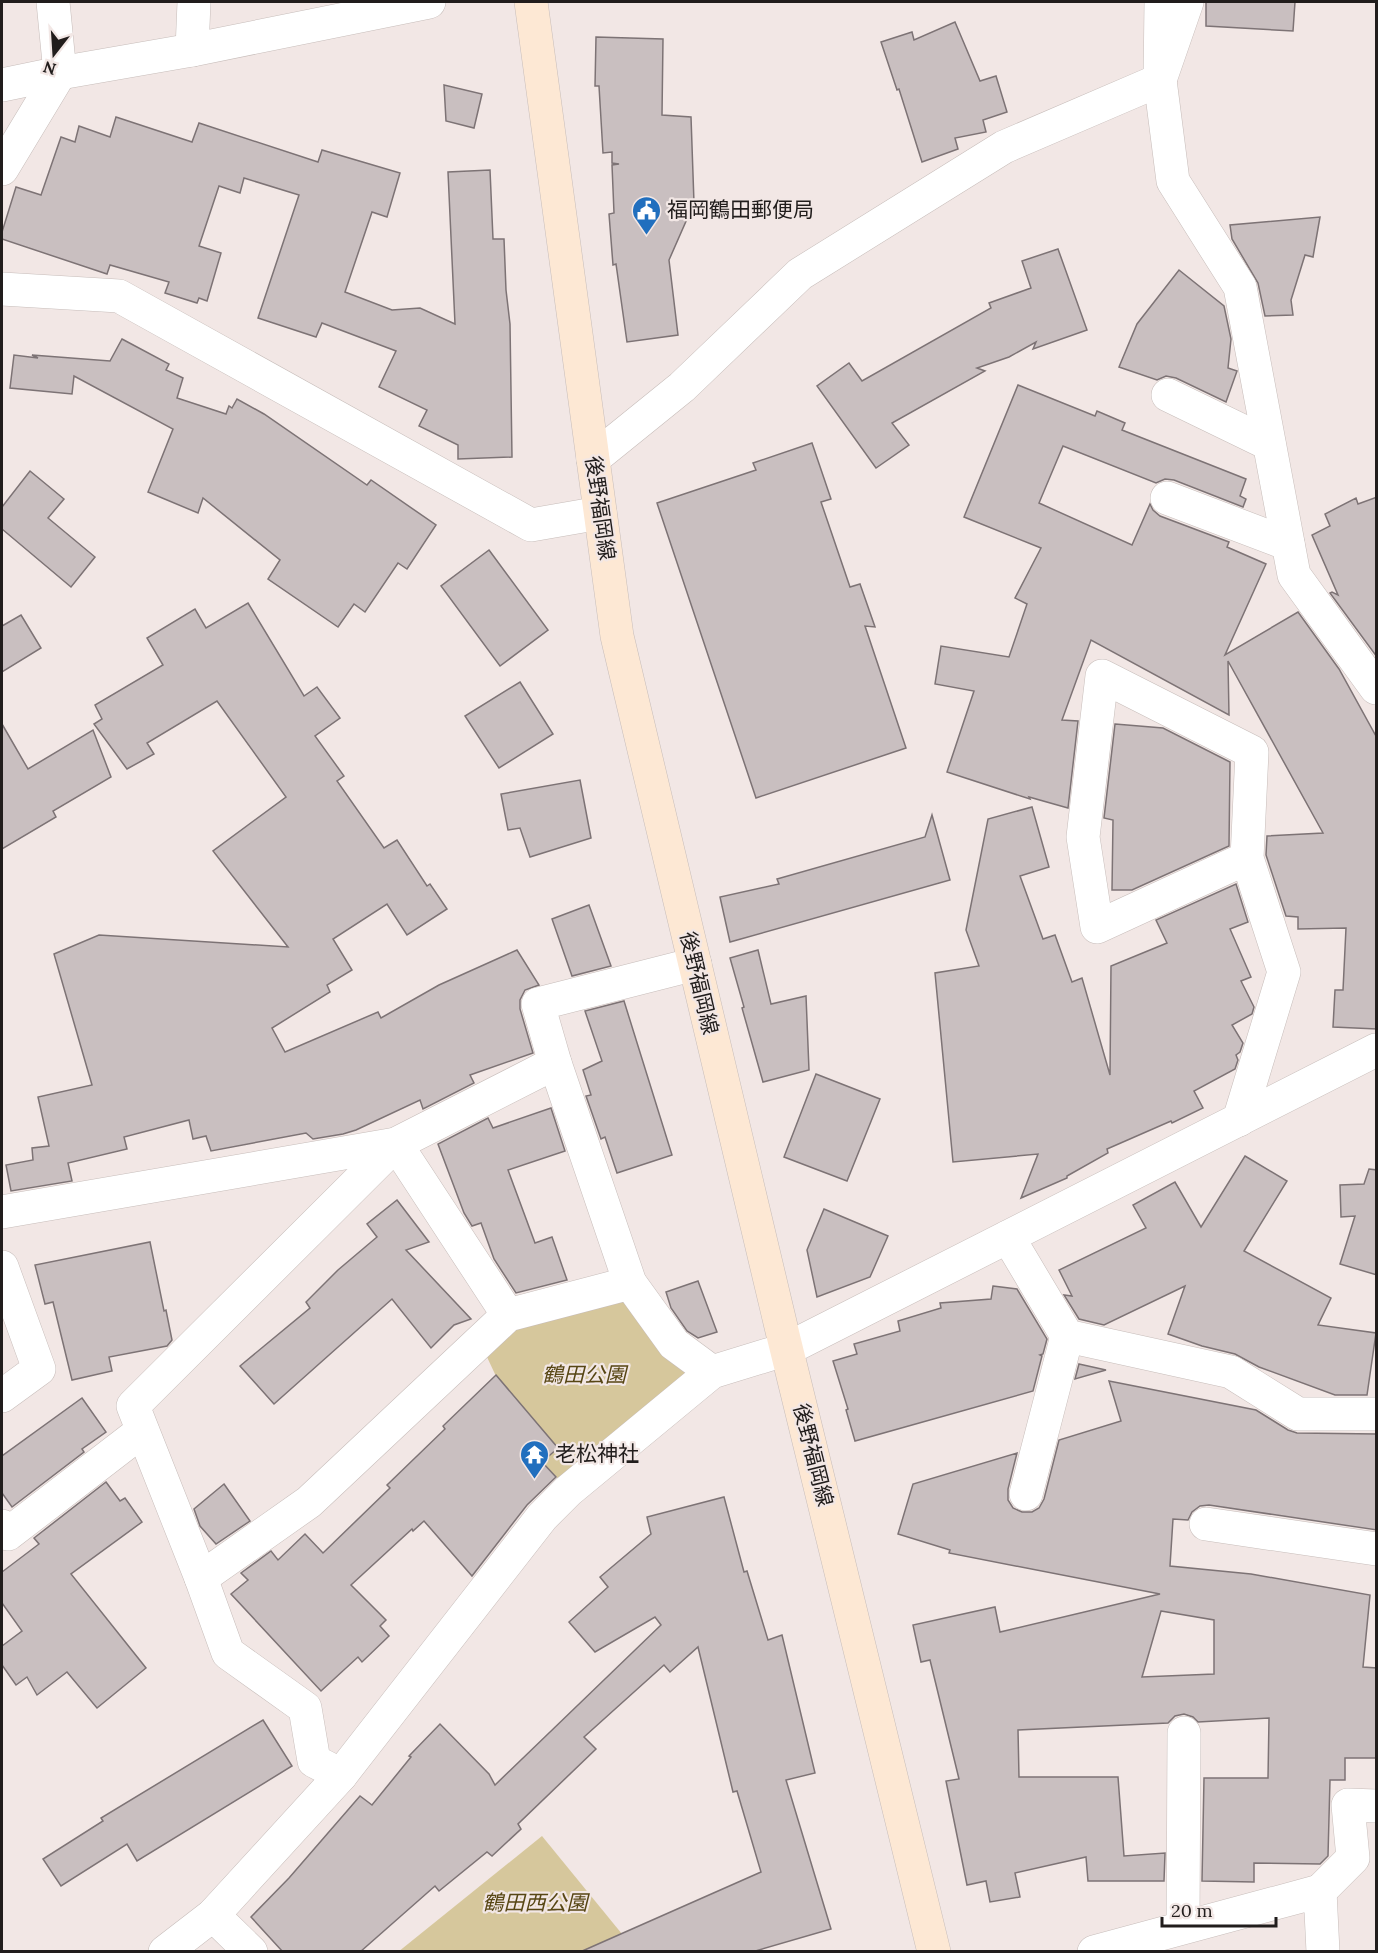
<svg xmlns="http://www.w3.org/2000/svg" width="1378" height="1953" font-family="Lora,'Noto Sans JP',serif">
	<style>
		.green { fill: #d6c79c }
		.building { fill: #c9bfc0; stroke: #7d7375; stroke-width: 1.5; fill-rule: evenodd }
		.lines { fill: none; stroke-linecap: round; stroke-linejoin: round }
		.minor-casing { stroke: #c7bdba; stroke-width: 34 }
		.tertiary-casing { stroke: #c7bdba; stroke-width: 34 }
		.secondary-casing { stroke: #c7bdba; stroke-width: 34 }
		.minor { stroke: #fff; stroke-width: 33 }
		.tertiary { stroke: #fff; stroke-width: 33 }
		.secondary { stroke: #fde8d4; stroke-width: 33 }
		.labels { text-anchor: middle; stroke-width: 4.5; stroke-linejoin: round; paint-order: stroke }
		.poi-label { font-size: 21px; fill: #211d1c; stroke: #f2e7e5; text-anchor: start }
		.street-label { font-size: 21px; fill: #211d1c; stroke: #f2e7e5 }
		.park-label { font-size: 21px; font-style: italic; fill: #574614; stroke: #f2e7e5 }
	</style>
	<rect width="100%" height="100%" fill="#f2e7e5"/>
	<g class="green">
		<path d="M630,1283l82,89 -146,115 -36,-38 -50,-107z"/>
		<path d="M542,1836l80,98 5,18h-229z"/>
	</g>
	<g class="building">
		<path d="M1206,2h89l-2,29 -87,-5z"/>
		<path d="M955,22l25,59 16,-5 11,36 -24,8 3,12 -31,6 3,11 -36,13 -23,-73 -2,1 -16,-48 31,-10 2,8z"/>
		<path d="M596,37l67,2 -1,76 29,2 3,86 -25,57 9,75 -51,7 -11,-78 -3,1 -4,-51 5,-1 -2,-48 7,-1 -7,-1v-11l-9,1 -4,-67h-4z"/>
		<path d="M444,85l38,9 -8,34 -28,-7z"/>
		<path d="M116,117l76,25 7,-19 119,39 4,-12 78,23 -13,44 -15,-5 -27,80 47,18 28,-2 35,16 -7,-152 42,-2 3,69h11l2,51 4,34 2,133 -54,2v-14l-39,-19 8,-16 -48,-23 17,-36 -74,-28 -6,14 -58,-19 41,-123 -55,-17 -4,15 -21,-7 -20,60 22,7 -14,48 -8,-3 -2,5 -32,-10 4,-11 -59,-17 -3,9 -105,-35v-7l14,-45 25,8 20,-58 14,5 4,-16 31,11z"/>
		<path d="M1320,217l-7,40 -8,-2 -14,45 2,15 -28,1 -7,-33 -26,-44 -2,-14z"/>
		<path d="M1058,249l29,81 -54,19 3,-7 -27,15 -32,11 8,3 -93,52 17,22 -33,23 -59,-82 32,-23 13,18 129,-73 -2,-5 42,-15 -9,-27z"/>
		<path d="M1179,270l45,36 7,33 -3,29 9,3 -11,31 -50,-24 -10,-2 -9,4 -38,-13 18,-43z"/>
		<path d="M122,339l47,25 -3,6 17,8 -6,20 49,16 3,-8 3,2 5,-9 27,15 103,71 4,-5 65,45 -29,44 -9,-6 -33,49 -11,-8 -16,23 -70,-48 12,-19 -77,-62 -5,15 -50,-21 25,-63 -99,-53 -2,18 -62,-6 4,-33 24,3 -6,-3 78,6z"/>
		<path d="M1018,385l77,31 2,-5 28,12 -3,7 124,49 -6,17 6,3 -3,8 -69,-27 -9,-1 -9,4 -93,-37 -24,57 93,42 18,-41 3,6 7,6 69,26 -2,5 39,17 -41,91 73,-43 41,57 38,69v291l-44,-2 2,-37h8l3,-62 -48,1v-12l-12,-1 -20,-61 1,-19 56,-3 -95,-172 1,54 -138,-75 -29,80 16,1 -10,87 -39,-11 1,2 -83,-27 27,-81 -39,-7 6,-38 68,11 18,-53 -12,-6 26,-50 -77,-31z"/>
		<path d="M812,443l19,56 -10,3 29,85 10,-3 15,43 -10,-1 41,122 -150,50 -99,-295 99,-33 -3,-7z"/>
		<path d="M30,471l34,28 -16,19 47,39 -24,30 -69,-58v-22z"/>
		<path d="M1377,497v160l-47,-64 2,-1 6,3 -26,-60 18,-9 -5,-12 31,-16 2,6z"/>
		<path d="M489,550l59,80 -48,36 -59,-80z"/>
		<path d="M248,603l56,93 13,-9 23,31 -25,18 29,40 -7,5 47,67 13,-8 30,46 3,-2 17,25 -40,26 -20,-31 -54,35 19,31 -25,15 3,7 -58,36 13,24 93,-40 3,6 58,-33 78,-35 22,35 -14,5 -5,10v9l13,44 -63,22 4,8 -51,26 -3,-9 -64,30 -13,4 -30,5 -7,-6 -95,18 -5,-15 -13,3 -4,-19 -65,17 3,12 -59,14 4,18 -61,10 -5,-26 27,-5 -1,-12 17,-2 -11,-49 54,-12 -38,-131 45,-19 189,12 -75,-96 73,-54 -69,-96 -70,42 7,11 -27,15 -33,-45 8,-5 -7,-14 68,-40 -16,-27 48,-29 11,19z"/>
		<path d="M21,615l20,33 -39,24v-46z"/>
		<path d="M520,682l33,52 -54,34 -34,-52z"/>
		<path d="M2,724l26,45 65,-39 18,47 -58,34 3,6 -54,32z"/>
		<path d="M1115,724l48,4 67,34 -1,84 -97,44h-20l1,-70 -9,-2z"/>
		<path d="M580,780l11,58 -61,19 -10,-29 -12,2 -7,-36z"/>
		<path d="M1032,807l17,60 -29,9 23,63 12,-4 17,47 10,-4 28,97 1,-109 56,-23 -11,-23 80,-36 12,38 -18,7 21,48 -10,4 13,26 -2,7 -20,11 11,18 -3,9 -4,3 2,5 -3,9 -41,22 9,17 -31,15 -1,-2 -64,28 1,4 -41,23v2l-46,20 17,-44 -85,8 -18,-189 44,-7 -13,-36 22,-111z"/>
		<path d="M932,815l18,65 -220,62 -10,-45 59,-13 -2,-5 148,-42z"/>
		<path d="M589,905l22,61 -39,10 -20,-57z"/>
		<path d="M758,950l13,54 35,-8 3,74 -46,12 -21,-74 2,-1 -14,-49z"/>
		<path d="M624,1001l48,154 -55,18 -12,-36 -4,2 -15,-43 5,-1 -8,-25 19,-9 -17,-50z"/>
		<path d="M816,1074l64,25 -33,82 -63,-24z"/>
		<path d="M551,1108l14,43 -57,19 27,73 17,-6 15,43 -51,13 -22,-34 -13,-36 -9,3 -8,-13 -26,-69 50,-26 5,10z"/>
		<path d="M1245,1156l42,25 -43,70 87,47 -13,27 58,8 -9,62h-32l-76,-28 -24,-13 -33,-8 -34,-12 17,-48 -81,39 -25,-6 -15,-24 8,1 -13,-26 87,-42 -13,-23 42,-23 26,45z"/>
		<path d="M1369,1169l8,1v105l-37,-11 15,-48 -14,1 -1,-32 24,-1z"/>
		<path d="M397,1200l32,42 -23,8 65,69 -17,6 -23,23 -39,-49 -118,105 -34,-38 70,-58 -4,-6 32,-32 39,-33 -10,-13z"/>
		<path d="M824,1209l64,27 -18,41 -53,20 -10,-47z"/>
		<path d="M150,1242l14,69 2,-1 6,30 -5,6 -58,11 3,14 -40,9 -19,-78 -8,2 -10,-39z"/>
		<path d="M698,1281l19,51 -19,6 -11,-7 -16,-23 -5,-16z"/>
		<path d="M993,1286l24,3 30,50 -4,15 -3,1 2,1 -9,35 -178,50 -9,-31 2,-1 -15,-48 24,-7 -3,-10 46,-13 -2,-10 43,-13 -1,-5 51,-4z"/>
		<path d="M1079,1364l27,6 -31,9z"/>
		<path d="M496,1375l62,73 -16,14 14,15 -29,28 -55,71 -48,-55 -11,10 -1,-2 -61,56 35,35 -6,6 9,10 -27,26 -4,-5 -37,34 -90,-97 17,-14 -7,-7 30,-22 7,9 27,-26 18,19 67,-65 -3,-3 58,-56 -2,-3z"/>
		<path d="M1109,1381l147,29 32,20 9,3 80,1v96l-168,-25 -9,1 -8,6 -4,8 -15,-1 -3,47 81,8 119,21 -7,72 14,1v90h-32v22h-15l-2,76 -8,8 -66,-1v19l-52,-1 2,-103h64l1,-60 -71,4 -5,-5 -9,-3 -9,2 -7,7 -150,7 1,47h99l6,79 41,-3 -1,28h-76l-2,-24 -71,16 5,24 -30,5 -4,-21 -19,4 -21,-104 13,-2 -29,-119 -9,2 -8,-37 82,-18 5,25 160,-38 -211,-41 1,-3 -52,-16 15,-50 104,-31 -9,36v11l5,8 9,4h10l7,-4 5,-9 15,-59 62,-19zM1161,1611l53,9v54l-72,3z"/>
		<path d="M82,1398l24,34 -24,17 2,3 -72,55 -10,-14v-37z"/>
		<path d="M106,1482l14,19 5,-3 17,24 -71,52 75,94 -49,40 -30,-36 -30,23 -10,-18 -11,8 -14,-20v-19l20,-15 -20,-28v-31l37,-28 -5,-6z"/>
		<path d="M224,1484l26,37 -34,23 -16,-18 -6,-17z"/>
		<path d="M724,1497l20,75 3,-1 21,69 14,-5 33,138 -29,7 45,149 -79,23h-172l181,-80 -24,-81 -4,1 -35,-145 -28,25 -6,-7 -80,72 12,12 -78,75 3,5 -29,27 -5,-4 -48,39 -4,-5 -75,66h-77l-32,-35 38,-39 71,-82 12,9 39,-48 -2,-1 31,-32 49,50 6,11 166,-160 -6,-8 -60,35 -26,-30 39,-35 -8,-10 51,-43 -4,-17z"/>
		<path d="M263,1720l29,46 -155,95 -10,-17 -66,42 -18,-27 60,-38 -2,-3z"/>
	</g>
	<g class="lines">
		<defs>
			<g id="minor">
				<path d="M1161,2l-1,78 13,101 67,106 54,288 82,113"/>
				<path d="M192,50l2,-48"/>
				<path d="M2,169l58,-96 -7,-71"/>
				<path d="M2,289l117,7 412,229 69,-12"/>
				<path d="M1168,395l101,49"/>
				<path d="M593,459l89,-72 118,-113 204,-127 156,-67 27,-78"/>
				<path d="M1167,498l121,46"/>
				<path d="M695,964l-157,40 17,59 75,220 44,61 38,28"/>
				<path d="M1239,1120l45,-148 -37,-114 5,-106 -150,-76 -19,161 14,90 150,-69"/>
				<path d="M2,1212l394,-68 159,-81"/>
				<path d="M1008,1237l59,99 164,36 67,42h78"/>
				<path d="M2,1267l37,102 -37,27"/>
				<path d="M1026,1494l41,-158"/>
				<path d="M1206,1524l170,25"/>
				<path d="M2,1526l6,8 134,-103"/>
				<path d="M201,1578l108,-76 199,-187 122,-32"/>
				<path d="M341,1775l-27,-14 -9,-53 -77,-55 -27,-75 -68,-172 263,-262 112,171"/>
				<path d="M1320,1891l33,-33 -5,-53 28,1"/>
				<path d="M213,1915l38,37"/>
				<path d="M1183,1927l1,-194"/>
				<path d="M165,1952l48,-37 128,-140 201,-258 26,-26 144,-119 75,-23 589,-299"/>
				<path d="M1094,1952l226,-61 3,61"/>
			</g>
			<path id="tertiary" d="M2,85l58,-12 132,-23 237,-48"/>
			<path id="secondary" d="M531,2l86,634 166,699 151,617"/>
		</defs>
		<use href="#minor" class="minor-casing"/>
		<use href="#tertiary" class="tertiary-casing"/>
		<use href="#secondary" class="secondary-casing"/>
		<use href="#minor" class="minor"/>
		<use href="#tertiary" class="tertiary"/>
		<use href="#secondary" class="secondary"/>
	</g>
	<defs>
		<symbol id="civic-pin" viewBox="-11 -11 22 30"><path d="M0 17L-7.5 6A9.5 9.5 0 1 1 7.5 6Z" fill="#216fbe" stroke="#f2e7e5"/><path d="M-.6-6.5H3V-4.5H.6V-3L4-1V1h2V6H-6V1h2V-1L-.6-3ZM-1.2 2.5V6h2.4V2.5Z" fill="#fff"/></symbol>
		<symbol id="temple-pin" viewBox="-11 -11 22 30"><path d="M0 17L-7.5 6A9.5 9.5 0 1 1 7.5 6Z" fill="#216fbe" stroke="#f2e7e5"/><path d="M0-6L5-2H3V0L6.5 2.5H4V6H1.5V3h-3V6H-4V2.5H-6.5L-3 0V-2H-5Z" fill="#fff"/></symbol>
	</defs>
	<g fill-rule="evenodd">
		<use href="#civic-pin" x="630" y="194" width="33" height="45"/>
		<use href="#temple-pin" x="518" y="1438" width="33" height="45"/>
	</g>
	<g class="labels">
		<g class="poi-label">
			<text x="667" y="217">福岡鶴田郵便局</text>
			<text x="555" y="1461">老松神社</text>
		</g>
		<g class="street-label">
			<text transform="translate(600 508) rotate(82)" y="7">後野福岡線</text>
			<text transform="translate(699 983) rotate(77)" y="7">後野福岡線</text>
			<text transform="translate(813 1455) rotate(76)" y="7">後野福岡線</text>
		</g>
		<g class="park-label">
			<text x="584" y="1382">鶴田公園</text>
			<text x="535" y="1910">鶴田西公園</text>
		</g>
	</g>
	<rect width="1378" height="1953" fill="none" stroke="#211d1c" stroke-width="6"/>
	<g transform="translate(54 54) rotate(197)" stroke="#f2e7e5" stroke-width="4.5" paint-order="stroke">
	<path d="M0-4.5L10 22L0 15L-10 22Z" fill="#211d1c"/>
	<text y="-9" font-size="16" font-weight="bold" text-anchor="middle" fill="#211d1c">N</text>
	</g>
	<path d="M1162 1917v9h114v-9" fill="none" stroke="#211d1c" stroke-width="3"/>
	<text x="1171" y="1917" font-size="18" fill="#211d1c" stroke="#f2e7e5" stroke-width="4.5" paint-order="stroke">20 m</text>
</svg>
